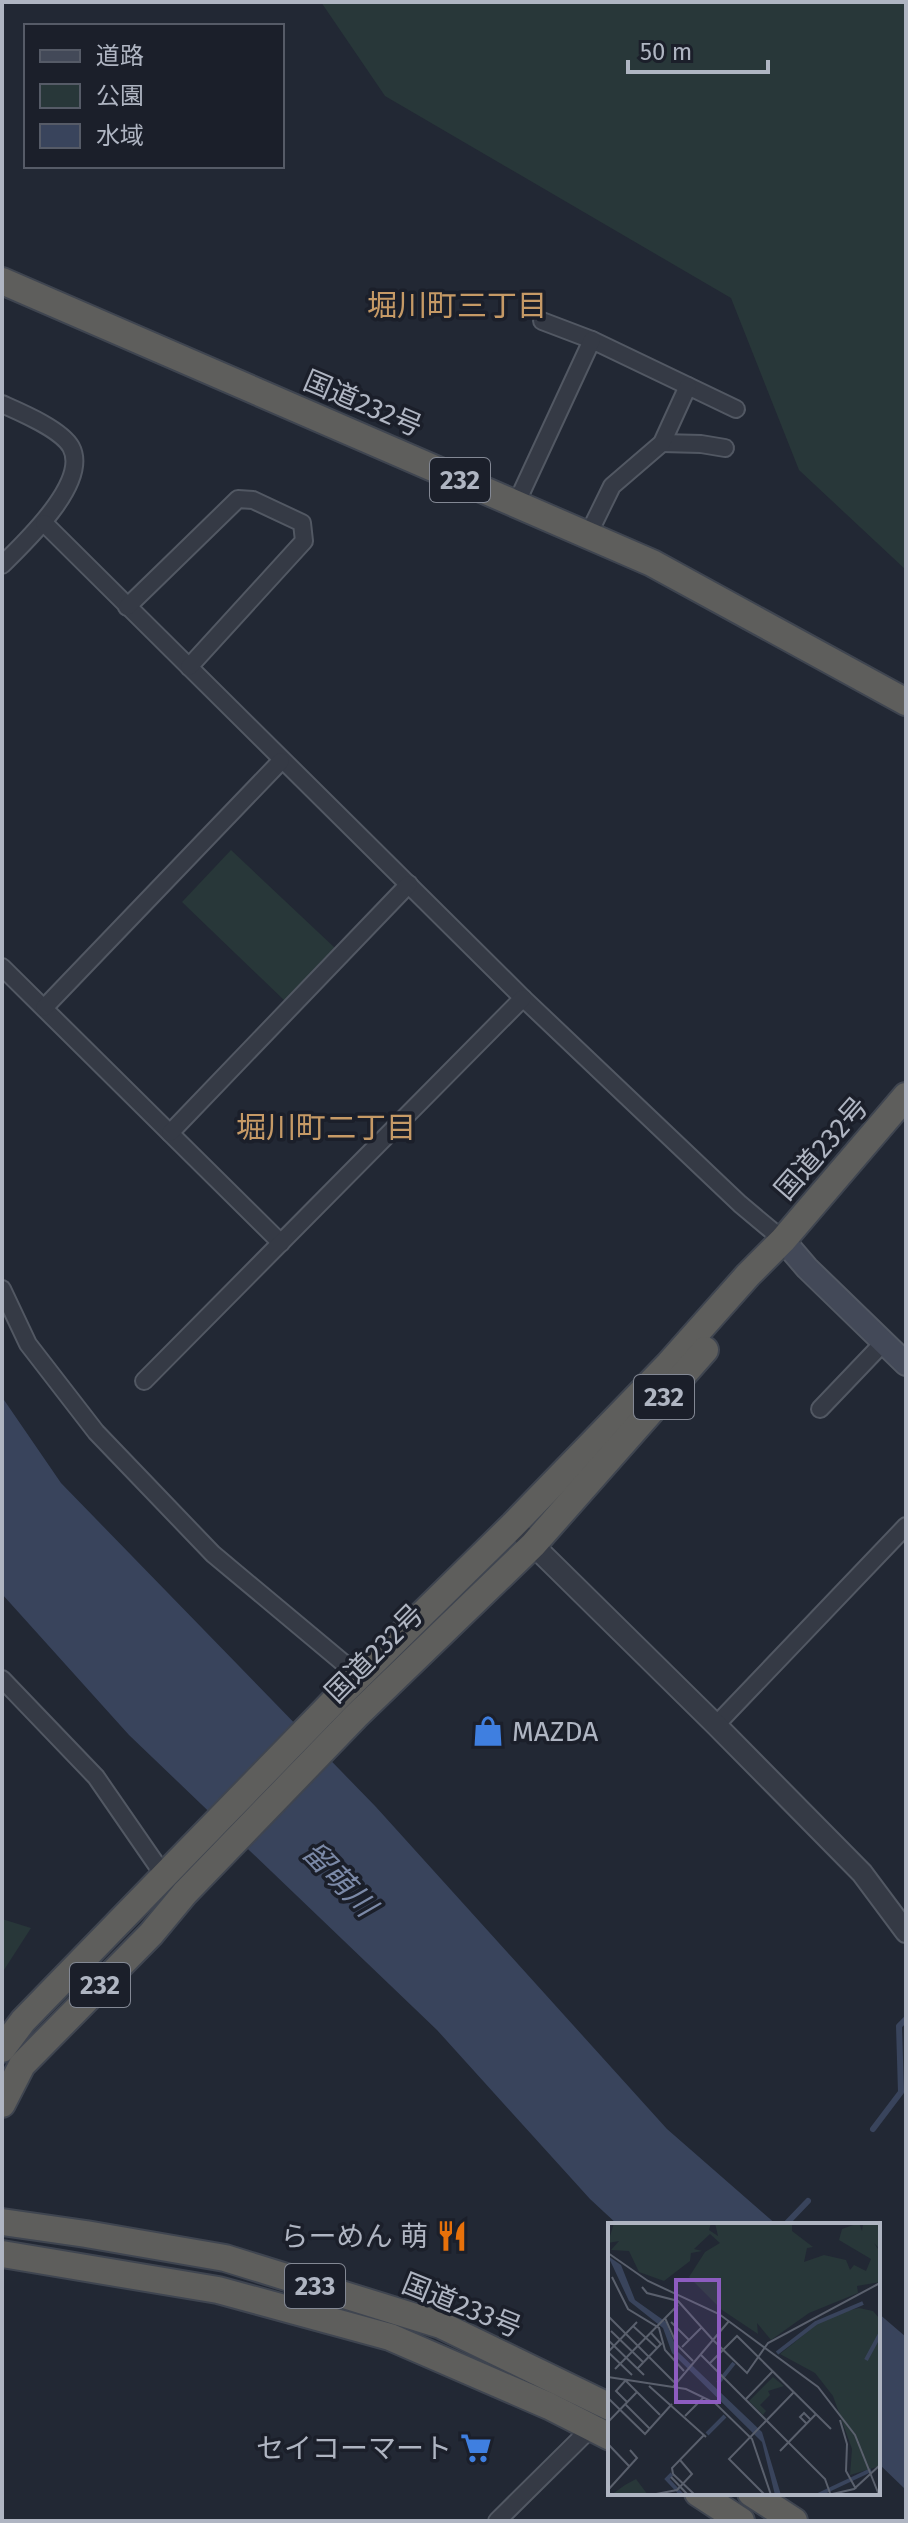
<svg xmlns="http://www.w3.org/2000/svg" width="908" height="2523" font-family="'Fira Sans','Noto Sans JP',sans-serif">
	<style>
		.green { fill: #283739 }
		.water { fill: #39445c }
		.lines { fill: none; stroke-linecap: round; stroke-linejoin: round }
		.stream { stroke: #39445c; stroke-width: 6 }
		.minor-casing { stroke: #525863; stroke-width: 20 }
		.tertiary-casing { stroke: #525863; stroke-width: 24 }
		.secondary-casing { stroke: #525863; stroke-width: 26 }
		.trunk-casing { stroke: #3f4550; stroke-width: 30 }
		.minor { stroke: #353a45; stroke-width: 16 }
		.tertiary { stroke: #353a45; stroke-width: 20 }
		.secondary { stroke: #434958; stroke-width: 22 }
		.trunk { stroke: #5e5e5c; stroke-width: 26 }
		.labels { text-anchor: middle; stroke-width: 7; stroke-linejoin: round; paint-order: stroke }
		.shield { fill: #1b1f2a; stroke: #838894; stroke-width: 2 }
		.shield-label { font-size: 26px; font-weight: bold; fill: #afb5c2 }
		.street-label { font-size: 28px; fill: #afb5c2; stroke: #1b1f2a }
		.poi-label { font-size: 28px; fill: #afb5c2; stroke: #1b1f2a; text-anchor: end }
		.neighbourhood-label { font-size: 30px; fill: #c69a66; stroke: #1b1f2a }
		.water-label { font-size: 30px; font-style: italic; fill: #7b89a7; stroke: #1b1f2a }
		.inset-river { fill: none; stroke: #39445c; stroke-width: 4 }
		.inset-road { fill: none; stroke: #5a606d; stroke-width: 2 }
		.view { fill: #8d5cc0; fill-opacity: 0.15; stroke: #8d5cc0; stroke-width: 4 }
		.inset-edge { fill: none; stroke: #afb5c2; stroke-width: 4 }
	</style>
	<rect width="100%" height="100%" fill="#222834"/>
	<g class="green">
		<path d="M321,2h585v568l-107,-100 -68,-172 -346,-202z"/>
		<path d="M231,850l104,98 -50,53 -103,-99z"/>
		<path d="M2,1919l29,9 -29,45z"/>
	</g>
	<g class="water">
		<path d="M2,1397l59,86 315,324 291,322 110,96h-159l-28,-26 -153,-169 -308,-295 -127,-141z"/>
		<path d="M878,2313l28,24v153l-28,-27z"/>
	</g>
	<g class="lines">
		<g class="stream">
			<path d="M873,2129l28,-37 -2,-66 7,-7"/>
			<path d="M785,2225l23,-24"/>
		</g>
		<defs>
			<g id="minor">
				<path d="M542,321l50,19 144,69"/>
				<path d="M2,404c18,8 59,25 69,43 19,35 -47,96 -69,118"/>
				<path d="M662,443l39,1 24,4"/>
				<path d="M516,504l76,-164"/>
				<path d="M44,523l479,475 217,206 43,36"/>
				<path d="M588,535l24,-49 50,-43 26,-57"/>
				<path d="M127,607l111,-108 15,1 49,23 2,18 -115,126"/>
				<path d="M2,967l279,276"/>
				<path d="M44,1008l237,-247"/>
				<path d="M170,1133l239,-249"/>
				<path d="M2,1289l26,55 68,88 117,122 146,122"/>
				<path d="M144,1381l379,-383"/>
				<path d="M820,1409l64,-67"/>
				<path d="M2,1679l94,98 69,100"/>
				<path d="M716,1725l190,-199"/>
				<path d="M497,2521l98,-97"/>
			</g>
			<path id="tertiary" d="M524,1536l192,189 146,148 44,59"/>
			<path id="secondary" d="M783,1240l24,28 99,96"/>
			<g id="trunk">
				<path d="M2,281l650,282 254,139"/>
				<path d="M2,2049l21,-28 315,-324 175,-172 156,-161 79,-89 35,-35 123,-144"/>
				<path d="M2,2104l20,-39 129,-131 34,-41 171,-177 177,-171 172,-195"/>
				<path d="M2,2222l84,12 139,24 216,67 169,82"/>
				<path d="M2,2254l216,36 172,47 159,69 61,31"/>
				<path d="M698,2493l43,28"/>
				<path d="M751,2493l43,28"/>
			</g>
		</defs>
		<use href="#minor" class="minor-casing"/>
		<use href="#tertiary" class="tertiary-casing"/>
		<use href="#secondary" class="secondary-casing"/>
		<use href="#trunk" class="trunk-casing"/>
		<use href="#minor" class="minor"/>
		<use href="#tertiary" class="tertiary"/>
		<use href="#secondary" class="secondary"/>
		<use href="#trunk" class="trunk"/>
	</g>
	<defs>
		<symbol id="shop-bare" viewBox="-9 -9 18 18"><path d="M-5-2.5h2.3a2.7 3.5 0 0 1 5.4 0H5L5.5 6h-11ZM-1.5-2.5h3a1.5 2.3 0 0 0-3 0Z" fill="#3f7fe0" stroke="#1b1f2a" stroke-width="2.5" paint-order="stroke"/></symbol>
		<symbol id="restaurant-bare" viewBox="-9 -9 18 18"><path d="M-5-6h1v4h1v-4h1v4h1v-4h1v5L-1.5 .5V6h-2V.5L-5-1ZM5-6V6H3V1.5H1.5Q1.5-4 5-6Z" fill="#e8710a" stroke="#1b1f2a" stroke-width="2.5" paint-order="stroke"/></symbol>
		<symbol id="supermarket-bare" viewBox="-9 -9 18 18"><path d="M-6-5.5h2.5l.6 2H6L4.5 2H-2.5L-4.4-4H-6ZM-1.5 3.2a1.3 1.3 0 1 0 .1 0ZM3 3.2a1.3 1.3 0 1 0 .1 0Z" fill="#3f7fe0" stroke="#1b1f2a" stroke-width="2.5" paint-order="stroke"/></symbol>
	</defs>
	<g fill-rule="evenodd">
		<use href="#shop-bare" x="466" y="1709" width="44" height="44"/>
		<use href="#restaurant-bare" x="430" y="2214" width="44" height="44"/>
		<use href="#supermarket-bare" x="454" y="2426" width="44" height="44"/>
	</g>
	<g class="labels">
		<g class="shield">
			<rect x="430" y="458" width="60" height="44" rx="6"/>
			<rect x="634" y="1375" width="60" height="44" rx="6"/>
			<rect x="70" y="1963" width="60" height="44" rx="6"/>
			<rect x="285" y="2264" width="60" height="44" rx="6"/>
		</g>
		<g class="shield-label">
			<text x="460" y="489">232</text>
			<text x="664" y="1406">232</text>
			<text x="100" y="1994">232</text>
			<text x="315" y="2295">233</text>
		</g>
		<g class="street-label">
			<text transform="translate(363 403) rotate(23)" y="10">国道232号</text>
			<text transform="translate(821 1148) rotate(-49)" y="10">国道232号</text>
			<text transform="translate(374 1653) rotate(-45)" y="10">国道232号</text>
			<text transform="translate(462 2305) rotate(22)" y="10">国道233号</text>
		</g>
		<g class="poi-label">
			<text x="512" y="1741" text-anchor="start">MAZDA</text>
			<text x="428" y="2246">らーめん 萌</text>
			<text x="452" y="2458">セイコーマート</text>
		</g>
		<g class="neighbourhood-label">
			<text x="457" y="316">堀川町三丁目</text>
			<text x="326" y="1138">堀川町二丁目</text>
		</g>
		<g class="water-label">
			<text transform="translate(339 1879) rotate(46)" y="10">留萌川</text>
		</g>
	</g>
	<g transform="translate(608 2223)">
		<rect width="272" height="272" fill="#222834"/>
		<path d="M6,0h97l-2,7 9,6 -3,-13h77v8l21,16 -6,1 -3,14 20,-7 22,5 4,10 4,-5 12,6 5,-12 -32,-19 3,-11 17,-6 3,8 1,-7 17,-1v26l-6,-6 6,9v30l-23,4 1,7 -49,20 -38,27 -14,-17 1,11 -36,-24 -33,-33 16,-25 15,-9 -10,-9 -16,15 8,2 -11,2 -1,8 -26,20 -25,-9 -10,-21 -18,-1 8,-9 -11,2zM251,85l14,3 7,8v147l-30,9 2,-26 -19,-53 -18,-23 -35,-19 47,-38zM165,154l11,9 -16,5 2,4 -10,10 6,6 -3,4 -14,-14zM28,256l12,16h-37l14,-10z" fill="#283739"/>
		<path d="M0,33l13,9 14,35 31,22 12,30 84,80 19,63h-6l-13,-53 -90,-89 -9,-25 -34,-27z" fill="#39445c"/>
		<path class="inset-river" d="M169,130l39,-30 47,-20M258,137l14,-26M110,160l16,-20M99,211l18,-18M64,251l-5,5 15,16M210,272l53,-25"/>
		<path class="inset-road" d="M0,30l40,28 71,33 99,73 37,48 24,60M4,54l16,32 31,19 6,22 19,21M34,64l5,6 31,8 35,39M0,93l67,67M57,95l12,27 16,16M63,99l18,18M25,103l24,22M3,108l32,31M0,117l36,35M105,117l34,33 21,-30 112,-60M74,124l19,-19M92,131l125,125 5,14M102,140l27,-27 94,93M7,146l63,-64M29,146l24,-25 -10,-11M24,152l-24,-23 29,-30M0,154l78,12 29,14 37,36 19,56M17,157l35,35M17,158l-9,10 11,11M41,163l57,51M65,164l56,-66M0,175l37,36 27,-30M137,177l28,-29M17,181l24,24M77,193l18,-18M232,197l7,24 -1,27 10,18M0,199l29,-30M199,201l-7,-7 4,-4 7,7M0,221l21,22M172,228l36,-37M65,251l-1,-6 32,-33M65,251l22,21M63,254l17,18M0,267l29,-32 -7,-8M43,272l26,-5 15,-16 -12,-14M157,272l-36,-36 65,-67M220,272l26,-6 26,-24"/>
		<path class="view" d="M68,57h43v122h-43z"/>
		<rect width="272" height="272" class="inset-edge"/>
	</g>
	<rect width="908" height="2523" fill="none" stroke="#afb5c2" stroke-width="8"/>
	<rect x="24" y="24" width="260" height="144" fill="#1b1f2a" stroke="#565b67" stroke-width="2"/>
	<rect x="40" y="50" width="40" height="12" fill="#434958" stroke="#565b67" stroke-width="2"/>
	<text x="96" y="64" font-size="24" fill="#afb5c2">道路</text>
	<rect x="40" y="84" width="40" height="24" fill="#283739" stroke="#565b67" stroke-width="2"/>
	<text x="96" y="104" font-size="24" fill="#afb5c2">公園</text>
	<rect x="40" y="124" width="40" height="24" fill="#39445c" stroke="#565b67" stroke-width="2"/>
	<text x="96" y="144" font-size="24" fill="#afb5c2">水域</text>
	<path d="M628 60v12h140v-12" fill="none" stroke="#afb5c2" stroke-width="4"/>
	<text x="640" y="60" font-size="24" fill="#afb5c2" stroke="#1b1f2a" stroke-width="6" paint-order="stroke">50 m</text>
</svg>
